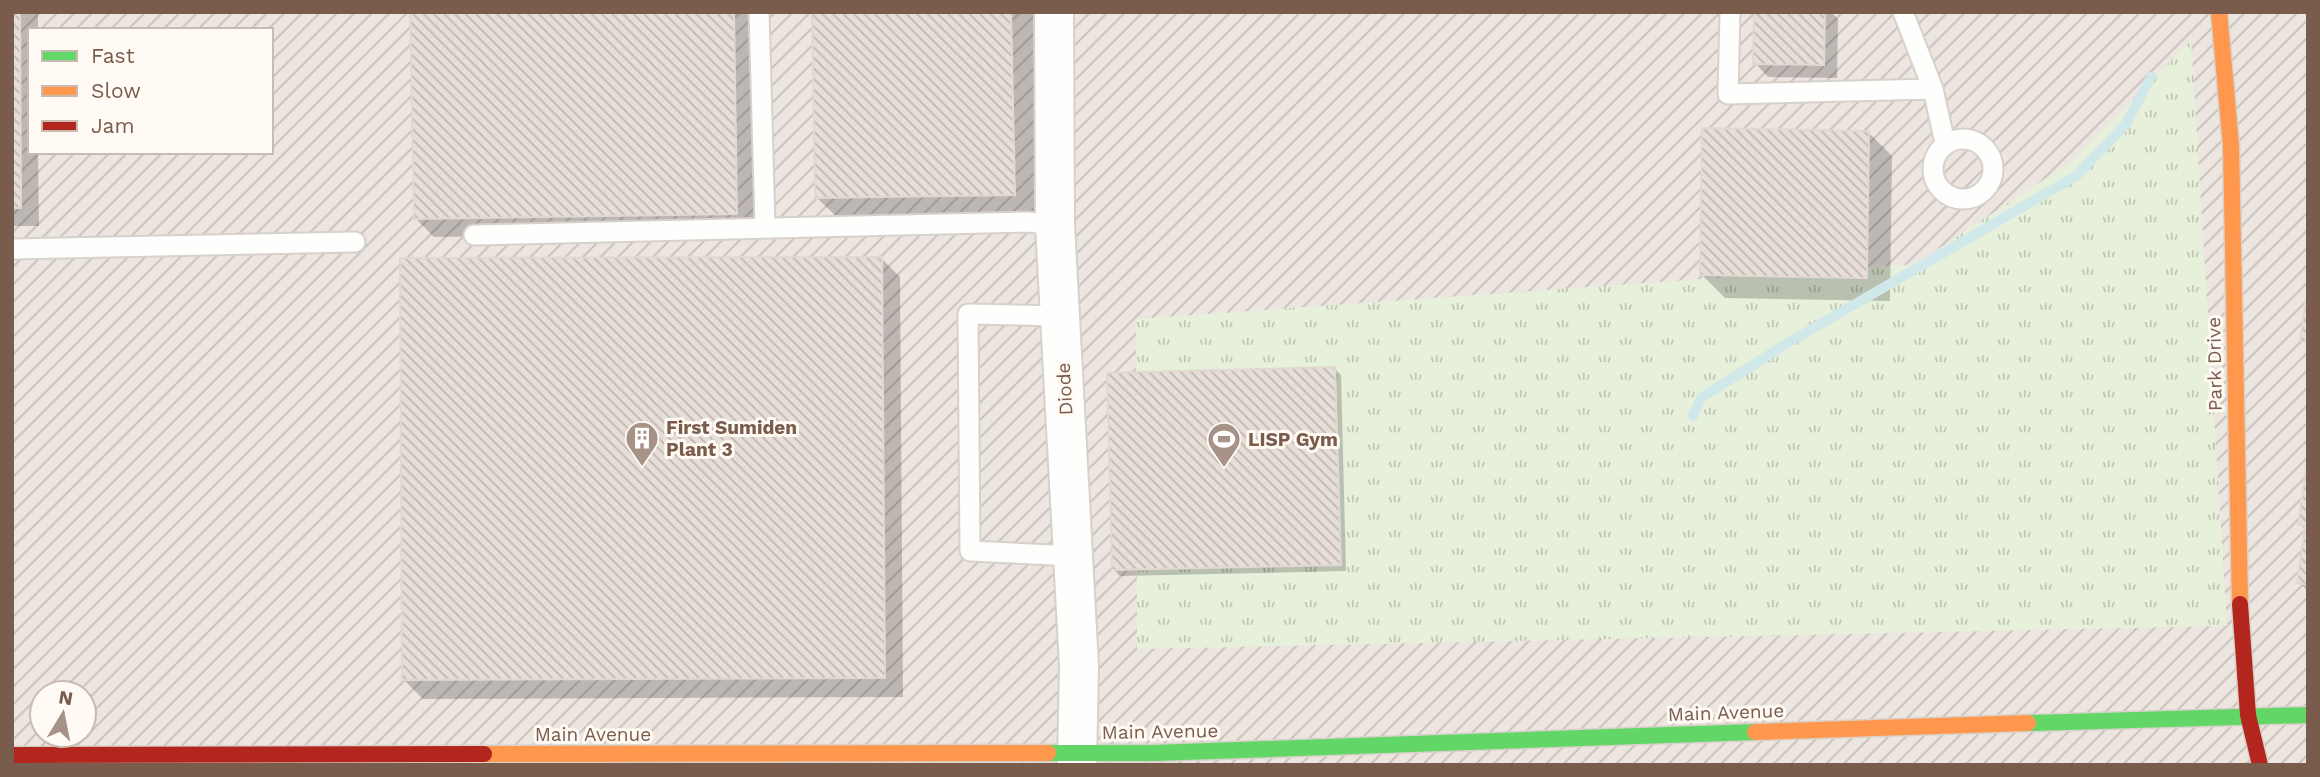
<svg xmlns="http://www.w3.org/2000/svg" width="2320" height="777" font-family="'Work Sans',sans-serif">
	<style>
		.industrial { fill: url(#industrial-furrows); fill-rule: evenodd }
		.grass { fill: url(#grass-tufts) }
		.shadow { fill: #0003 }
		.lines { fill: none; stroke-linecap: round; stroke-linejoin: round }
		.stream { stroke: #d0e8ea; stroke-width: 10 }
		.building { fill: url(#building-back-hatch); stroke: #e2d8d2; stroke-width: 2 }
		.lane-casing { stroke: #d7d1cb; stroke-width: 23 }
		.street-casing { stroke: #d7d1cb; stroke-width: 42 }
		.fast-casing { stroke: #d9d2cb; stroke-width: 19 }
		.slow-casing { stroke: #d9d2cb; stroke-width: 19 }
		.jam-casing { stroke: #d9d2cb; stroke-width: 19 }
		.lane { stroke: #fefefd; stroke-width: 19 }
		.street { stroke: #fefefd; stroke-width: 38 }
		.fast { stroke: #63d668; stroke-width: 16 }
		.slow { stroke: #ff974d; stroke-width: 16 }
		.jam { stroke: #b3261e; stroke-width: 16 }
		.labels { text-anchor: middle; stroke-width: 6; stroke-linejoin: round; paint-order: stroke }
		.street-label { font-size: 19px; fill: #7a5c4d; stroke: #fffaf3 }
		.poi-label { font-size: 19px; font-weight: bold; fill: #7a5c4d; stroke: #fffaf3; text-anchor: start }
	</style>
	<defs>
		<pattern id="industrial-furrows" width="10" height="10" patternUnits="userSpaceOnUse" patternTransform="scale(1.75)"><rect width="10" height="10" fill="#ede5e0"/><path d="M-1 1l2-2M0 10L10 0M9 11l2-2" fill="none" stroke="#c5bdb8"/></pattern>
		<pattern id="grass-tufts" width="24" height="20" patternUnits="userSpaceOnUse" patternTransform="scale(1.75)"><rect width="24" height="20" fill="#e7f0db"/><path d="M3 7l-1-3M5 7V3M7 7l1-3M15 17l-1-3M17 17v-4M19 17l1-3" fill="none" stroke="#c0c6b4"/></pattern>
		<pattern id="building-back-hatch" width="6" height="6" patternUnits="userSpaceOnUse" patternTransform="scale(1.75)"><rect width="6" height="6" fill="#e6ded7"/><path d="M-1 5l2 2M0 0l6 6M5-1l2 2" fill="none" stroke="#bfb7b1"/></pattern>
	</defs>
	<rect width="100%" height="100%" fill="#f9f5f0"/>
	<path class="industrial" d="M12,12h2296v753h-2296zM30,30h241v122h-241zM42,693h42v42h-42z"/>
	<path class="grass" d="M2191,40l36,586 -1090,23 -1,-330 779,-55 157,-103z"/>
	<g class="shadow">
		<path d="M12,12h26v18h-8v122h8l1,74h-27z"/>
		<path d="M412,12h340l4,221 -322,4 -19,-19z"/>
		<path d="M813,12h221l4,206 -197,3 -24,-23z"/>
		<path d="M1756,12h75l7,7 -1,59 -69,-1 -13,-14z"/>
		<path d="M1868,132l24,24 -2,145 -165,-3 -24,-24z"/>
		<path d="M881,258l19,19 3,420 -480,2 -19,-19z"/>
		<path d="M1335,369l6,6 5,196 -226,5 -6,-6z"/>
		<path d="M2308,465v126l-9,-9 7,-52 -6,-6z"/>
	</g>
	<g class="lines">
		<path class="stream" d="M1693,416l8,-18 85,-54 290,-168 50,-52 25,-47"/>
	</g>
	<g class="building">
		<path d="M12,12h8l1,196h-9z"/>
		<path d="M410,12h324l3,202 -323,5z"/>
		<path d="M812,12h199l4,183 -200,3z"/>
		<path d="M1754,12h71l-1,53 -71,-1z"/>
		<path d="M1702,128l167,3 -2,147 -167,-3z"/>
		<path d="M882,257l3,421 -483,2 -2,-422z"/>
		<path d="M2308,284v58l-8,-1z"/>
		<path d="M1335,367l6,198 -229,5 -5,-197z"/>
		<path d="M2308,452v133l-11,-2 8,-57 -7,-1z"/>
	</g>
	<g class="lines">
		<defs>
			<g id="lane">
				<path d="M759,12l6,214"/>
				<path d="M1730,12l-2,82 205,-5"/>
				<path d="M1903,12l30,77 12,54"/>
				<circle cx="1963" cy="169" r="30"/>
				<path d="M474,235l554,-13 27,3"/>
				<path d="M12,249l343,-7"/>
				<path d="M1060,316l-92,-2 2,237 103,5"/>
			</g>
			<path id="street" d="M1054,12l1,213 24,441 -2,99"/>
			<g id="fast">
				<path d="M2028,723l280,-8"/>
				<path d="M1048,753h106l601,-21"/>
			</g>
			<g id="slow">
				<path d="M2219,12l12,134 9,458"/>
				<path d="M1755,732l273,-9"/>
				<path d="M484,754l564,-1"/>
			</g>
			<g id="jam">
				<path d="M2240,604l8,111 12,50"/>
				<path d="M12,755l472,-1"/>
			</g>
		</defs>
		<use href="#lane" class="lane-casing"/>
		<use href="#street" class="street-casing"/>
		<use href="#fast" class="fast-casing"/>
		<use href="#slow" class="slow-casing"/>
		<use href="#jam" class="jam-casing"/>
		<use href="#lane" class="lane"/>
		<use href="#street" class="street"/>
		<use href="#fast" class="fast"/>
		<use href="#slow" class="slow"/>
		<use href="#jam" class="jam"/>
	</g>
	<defs>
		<symbol id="building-pin" viewBox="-11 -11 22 30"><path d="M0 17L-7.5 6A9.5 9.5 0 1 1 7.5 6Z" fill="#a69286" stroke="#fffaf3"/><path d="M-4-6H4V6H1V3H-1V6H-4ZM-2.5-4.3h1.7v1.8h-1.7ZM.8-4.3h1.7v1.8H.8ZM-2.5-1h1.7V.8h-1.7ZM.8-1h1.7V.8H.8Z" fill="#fff"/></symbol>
		<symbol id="stadium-pin" viewBox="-11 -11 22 30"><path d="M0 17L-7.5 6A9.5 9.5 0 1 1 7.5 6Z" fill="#a69286" stroke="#fffaf3"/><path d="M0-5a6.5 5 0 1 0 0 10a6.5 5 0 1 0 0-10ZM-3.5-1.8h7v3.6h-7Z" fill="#fff"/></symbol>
	</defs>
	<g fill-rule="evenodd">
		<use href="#building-pin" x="623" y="419" width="38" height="52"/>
		<use href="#stadium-pin" x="1205" y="420" width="38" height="52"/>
	</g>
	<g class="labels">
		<g class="street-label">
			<text transform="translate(2214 364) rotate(-91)" y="7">Park Drive</text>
			<text transform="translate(1064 389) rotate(-93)" y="7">Diode</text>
			<text transform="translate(1726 712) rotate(-2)" y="7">Main Avenue</text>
			<text transform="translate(1160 731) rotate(-1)" y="7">Main Avenue</text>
			<text x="593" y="741">Main Avenue</text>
		</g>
		<g class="poi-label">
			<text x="666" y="434">First Sumiden<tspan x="666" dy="22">Plant 3</tspan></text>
			<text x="1248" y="446">LISP Gym</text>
		</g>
	</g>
	<rect width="2320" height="777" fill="none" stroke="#7a5c4d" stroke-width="28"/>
	<rect x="28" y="28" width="245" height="126" fill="#fffaf3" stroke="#cabbb1" stroke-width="2"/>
	<rect x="42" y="51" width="35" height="10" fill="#63d668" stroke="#cabbb1" stroke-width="2"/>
	<text x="91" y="63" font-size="21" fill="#7a5c4d">Fast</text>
	<rect x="42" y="86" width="35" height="10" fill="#ff974d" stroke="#cabbb1" stroke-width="2"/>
	<text x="91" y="98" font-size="21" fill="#7a5c4d">Slow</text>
	<rect x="42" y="121" width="35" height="10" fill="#b3261e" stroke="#cabbb1" stroke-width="2"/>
	<text x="91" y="133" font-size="21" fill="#7a5c4d">Jam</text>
	<g transform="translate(63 714) rotate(10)"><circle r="33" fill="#fffaf3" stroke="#cabbb1" stroke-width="2"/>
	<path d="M0-5L12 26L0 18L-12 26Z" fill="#a69286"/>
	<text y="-10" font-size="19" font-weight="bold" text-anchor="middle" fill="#7a5c4d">N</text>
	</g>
</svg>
